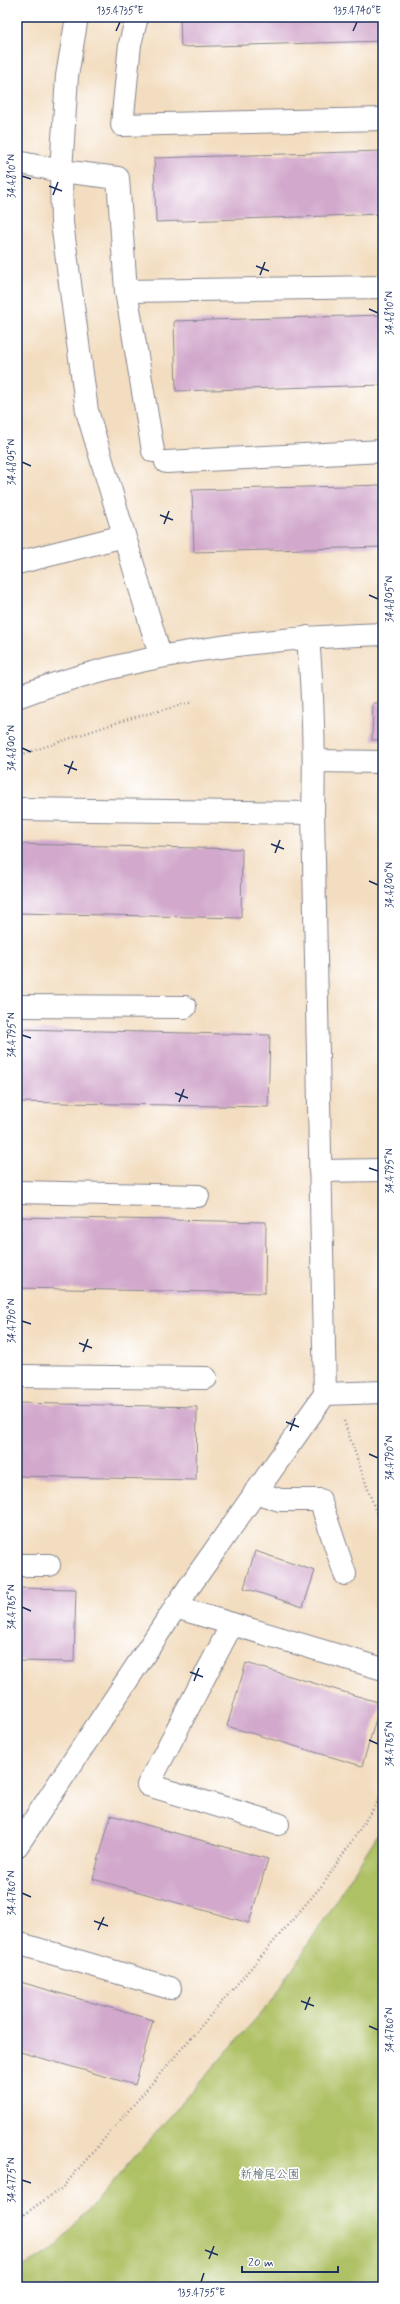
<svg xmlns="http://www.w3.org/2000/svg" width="400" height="2304" font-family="Mynerve,'Klee One',sans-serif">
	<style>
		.green { fill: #afc165; stroke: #657862 }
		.building { fill: #d2a9cc }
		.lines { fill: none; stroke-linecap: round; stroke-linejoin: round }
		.minor-casing { stroke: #87868f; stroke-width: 24 }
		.path { stroke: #87868f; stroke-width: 2.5; stroke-dasharray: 1 3; stroke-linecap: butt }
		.minor { stroke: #fff; stroke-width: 22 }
		.ticks { fill: none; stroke: #1b2f5e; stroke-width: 1.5 }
		.labels { text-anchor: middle; stroke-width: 3.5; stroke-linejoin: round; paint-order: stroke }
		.park-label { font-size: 12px; fill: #475b60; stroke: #fff }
		.neatline { fill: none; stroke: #1b2f5e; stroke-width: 1.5 }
		.ticks-label { font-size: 10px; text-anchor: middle; fill: #1b2f5e }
	</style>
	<rect width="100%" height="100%" fill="#fff"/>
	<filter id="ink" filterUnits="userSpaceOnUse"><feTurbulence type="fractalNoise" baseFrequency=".025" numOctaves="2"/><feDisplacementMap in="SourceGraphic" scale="8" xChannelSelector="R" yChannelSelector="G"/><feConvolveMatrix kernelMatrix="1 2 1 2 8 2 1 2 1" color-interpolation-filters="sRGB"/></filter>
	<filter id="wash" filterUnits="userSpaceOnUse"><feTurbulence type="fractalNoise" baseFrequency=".012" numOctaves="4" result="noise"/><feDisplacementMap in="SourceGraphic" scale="16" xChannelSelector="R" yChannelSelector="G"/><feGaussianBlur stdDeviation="0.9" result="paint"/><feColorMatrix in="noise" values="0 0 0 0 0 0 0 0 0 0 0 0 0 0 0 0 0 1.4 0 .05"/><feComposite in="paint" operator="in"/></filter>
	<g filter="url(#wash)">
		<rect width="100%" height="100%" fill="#f3ddc0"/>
		<path class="green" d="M383,1826v461h-366v-17l36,-20 221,-252z"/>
		<g id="blocks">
			<g class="building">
				<path d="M180,17h203v24l-202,6z"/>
				<path d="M383,151v63l-227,8 -2,-64z"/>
				<path d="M383,315v70l-207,6 -2,-70z"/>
				<path d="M383,485v62l-189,5 -2,-62z"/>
				<path d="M373,703h10v37h-11z"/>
				<path d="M17,844l225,5 -1,69 -224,-5z"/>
				<path d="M17,1029l253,6 -2,72 -251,-5z"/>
				<path d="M17,1217l249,5 -1,71 -248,-5z"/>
				<path d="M17,1403l180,4 -1,73 -179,-4z"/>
				<path d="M255,1551l60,20 -12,36 -59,-19z"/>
				<path d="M17,1588l59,1 -2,73 -57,-1z"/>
				<path d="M246,1663l135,40 -19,63 -135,-40z"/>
				<path d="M111,1815l157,44 -19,64 -156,-44z"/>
				<path d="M17,1981l136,39 -18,65 -118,-34z"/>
			</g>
		</g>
	</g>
	<g filter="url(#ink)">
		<use href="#blocks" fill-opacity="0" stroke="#87868f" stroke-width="1"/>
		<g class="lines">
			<defs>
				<g id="minor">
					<path d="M77,17l-10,59 -6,95 1,52 25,188 73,244"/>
					<path d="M137,17l-7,27 -8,81 261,-6"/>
					<path d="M17,162l44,9 57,7 8,113 27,160"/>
					<path d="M126,291l257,-4"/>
					<path d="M166,462l217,-11"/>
					<path d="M17,563l107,-27"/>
					<path d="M17,697c117,-44 242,-59 366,-63"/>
					<path d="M315,761l68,1"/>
					<path d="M17,809l296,4"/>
					<path d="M17,1006l168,1"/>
					<path d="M320,1171l63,-1"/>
					<path d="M17,1192l181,4"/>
					<path d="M17,1376l189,2"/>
					<path d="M325,1394l58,-2"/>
					<path d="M255,1492l25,8h40l25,74"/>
					<path d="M17,1565h32"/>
					<path d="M175,1607l208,62"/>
					<path d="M232,1624l-84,161 130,39"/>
					<path d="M17,1846l172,-259 136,-193 -12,-581c2,-59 0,-117 -5,-176"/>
					<path d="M17,1943l153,45"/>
				</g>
			</defs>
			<use href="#minor" class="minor-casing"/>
			<g class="path">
				<path d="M17,756l111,-37 65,-17"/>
				<path d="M344,1421l39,111"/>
				<path d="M17,2219l45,-31 262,-305 59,-89"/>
			</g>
			<use href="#minor" class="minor"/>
		</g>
	</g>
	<path class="ticks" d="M116,31l4,-9M353,31l4,-9M22,176l9,3M49,186l13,5M53,195l5,-13M256,266l13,5M260,275l5,-13M369,309l9,4M22,462l9,4M160,515l13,5M164,524l5,-13M369,595l9,4M22,748l9,4M64,765l13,5M68,774l5,-13M271,844l13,5M275,853l5,-13M369,881l9,4M22,1035l9,3M175,1093l13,5M179,1102l5,-13M369,1168l9,3M22,1321l9,3M79,1343l13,5M83,1352l5,-13M286,1422l13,5M290,1431l5,-13M369,1454l9,4M22,1607l9,4M190,1672l13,5M194,1681l5,-13M369,1740l9,4M22,1893l9,4M94,1921l14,5M98,1930l6,-13M301,2001l13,5M305,2010l5,-13M369,2026l9,4M22,2180l9,3M205,2250l13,5M209,2259l5,-13M201,2282l3,-9"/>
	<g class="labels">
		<g class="park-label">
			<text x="270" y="2178">新檜尾公園</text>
		</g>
	</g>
	<rect width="400" height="2304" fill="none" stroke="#fff" stroke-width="44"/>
	<path d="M242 2266v6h96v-6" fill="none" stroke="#1b2f5e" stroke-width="2"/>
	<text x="248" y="2266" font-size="12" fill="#1b2f5e" stroke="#ffffff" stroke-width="3" paint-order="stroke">20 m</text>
	<rect x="22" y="22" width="356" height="2260" class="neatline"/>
	<g class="ticks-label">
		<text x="120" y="14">135.4735°E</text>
		<text x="357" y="14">135.4740°E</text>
		<text transform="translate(11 176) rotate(-90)" y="4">34.4810°N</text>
		<text transform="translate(389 313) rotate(-90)" y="4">34.4810°N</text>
		<text transform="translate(11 462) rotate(-90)" y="4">34.4805°N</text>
		<text transform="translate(389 599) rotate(-90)" y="4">34.4805°N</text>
		<text transform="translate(11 748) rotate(-90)" y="4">34.4800°N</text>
		<text transform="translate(389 885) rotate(-90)" y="4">34.4800°N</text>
		<text transform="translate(11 1035) rotate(-90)" y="4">34.4795°N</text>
		<text transform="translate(389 1171) rotate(-90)" y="4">34.4795°N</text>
		<text transform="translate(11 1321) rotate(-90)" y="4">34.4790°N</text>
		<text transform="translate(389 1458) rotate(-90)" y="4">34.4790°N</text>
		<text transform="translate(11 1607) rotate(-90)" y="4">34.4785°N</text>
		<text transform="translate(389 1744) rotate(-90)" y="4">34.4785°N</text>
		<text transform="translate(11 1893) rotate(-90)" y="4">34.4780°N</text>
		<text transform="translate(389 2030) rotate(-90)" y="4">34.4780°N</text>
		<text transform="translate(11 2180) rotate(-90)" y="4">34.4775°N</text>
		<text x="201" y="2296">135.4755°E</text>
	</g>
</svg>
